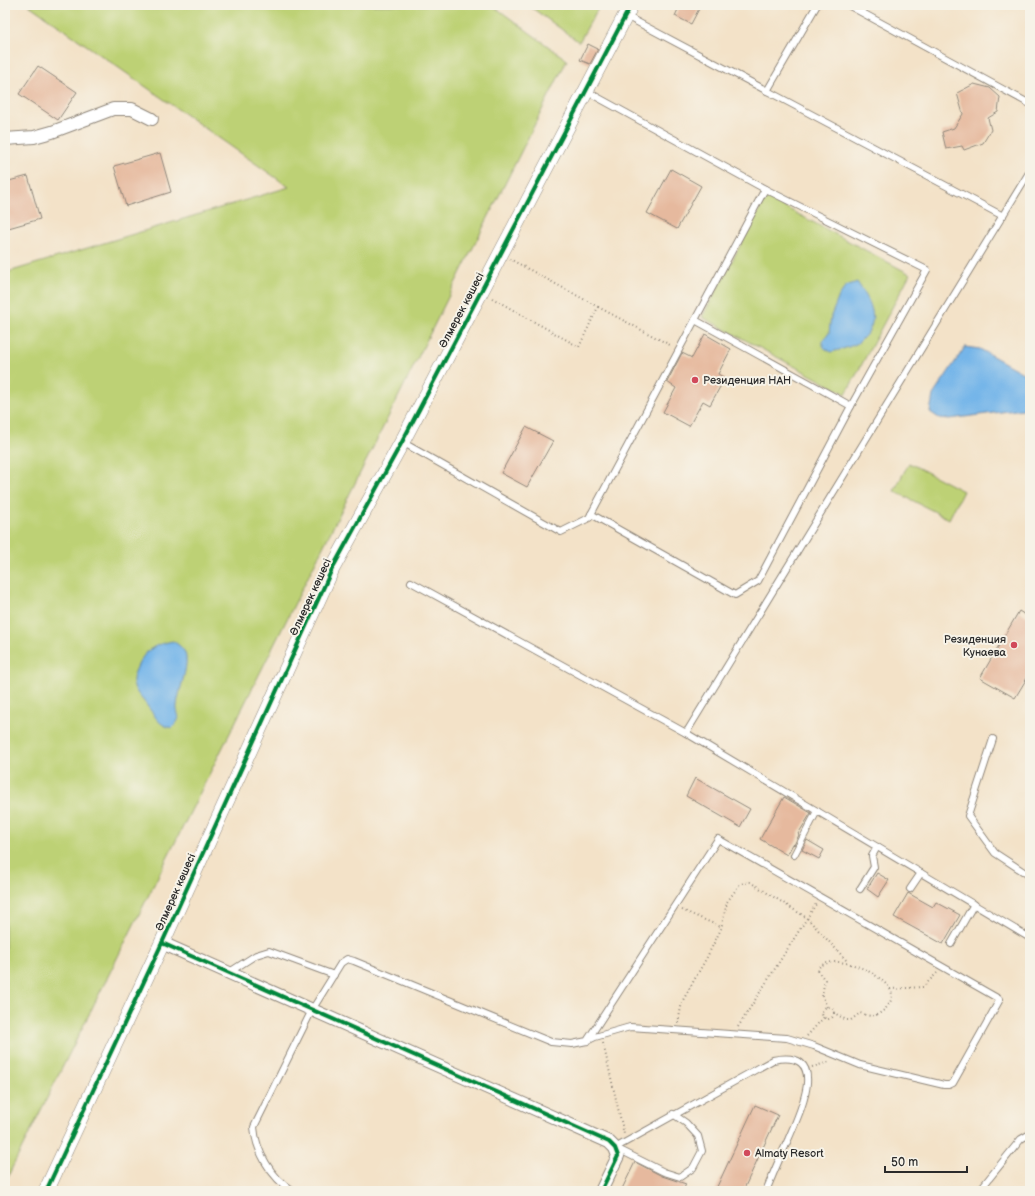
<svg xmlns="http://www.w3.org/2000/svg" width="1035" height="1196" font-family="'Balsamiq Sans',sans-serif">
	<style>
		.green { fill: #bdd174; stroke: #747e50 }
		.water { fill: #75b5e9; stroke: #50708a }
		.building { fill: #e6b99e }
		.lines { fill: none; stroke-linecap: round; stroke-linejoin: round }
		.service-casing { stroke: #8f867a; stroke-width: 8 }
		.minor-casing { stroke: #8f867a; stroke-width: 14 }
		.tertiary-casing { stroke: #8f867a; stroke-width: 16 }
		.path { stroke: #8f867a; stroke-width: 2; stroke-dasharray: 1 3; stroke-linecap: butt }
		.service { stroke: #fff; stroke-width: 6 }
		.minor { stroke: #fff; stroke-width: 12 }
		.tertiary { stroke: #fff; stroke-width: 15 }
		.cycleway-casing { stroke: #f7f3e8; stroke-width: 6 }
		.cycleway { stroke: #00873e; stroke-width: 4 }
		.poi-dot { fill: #d1495b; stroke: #f7f3e8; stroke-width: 1.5 }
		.labels { text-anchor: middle; stroke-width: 4; stroke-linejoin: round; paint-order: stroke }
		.street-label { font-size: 11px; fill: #2b2b2b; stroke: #f7f3e8 }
		.poi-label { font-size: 11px; fill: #2b2b2b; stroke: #f7f3e8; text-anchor: start }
	</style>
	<rect width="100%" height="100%" fill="#f7f3e8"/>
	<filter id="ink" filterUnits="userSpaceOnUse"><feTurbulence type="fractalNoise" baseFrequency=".025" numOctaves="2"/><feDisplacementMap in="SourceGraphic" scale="8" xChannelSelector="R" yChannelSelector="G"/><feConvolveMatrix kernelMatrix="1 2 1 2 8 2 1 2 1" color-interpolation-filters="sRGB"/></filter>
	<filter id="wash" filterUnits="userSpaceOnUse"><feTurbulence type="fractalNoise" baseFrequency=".012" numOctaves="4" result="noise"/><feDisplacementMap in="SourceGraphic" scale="16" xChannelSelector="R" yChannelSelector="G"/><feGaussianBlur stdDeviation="0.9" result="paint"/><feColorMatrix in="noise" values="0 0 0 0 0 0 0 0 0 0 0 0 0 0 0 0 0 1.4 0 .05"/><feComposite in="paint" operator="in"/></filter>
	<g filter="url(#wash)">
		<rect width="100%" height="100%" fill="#f3e2c8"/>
		<g class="green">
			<path d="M29,5h463l75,55 -562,1122v-909l284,-86z"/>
			<path d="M528,5h72l-21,37z"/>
			<path d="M766,197l144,77 -64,120 -144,-77z"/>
			<path d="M909,463l54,28 -14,28 -55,-28z"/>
		</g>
		<g class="water">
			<path d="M857,282c12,17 24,36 8,54 -2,2 -5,5 -7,7 -8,4 -18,7 -27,9l-8,-5v-6l6,-8 2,-17 8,-20 7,-10z"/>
			<path d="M965,347l15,2 50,28v31l-80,11 -11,-1 -9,-6 3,-17z"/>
			<path d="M173,641c6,4 12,8 13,16 2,13 -8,35 -9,49 -1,10 7,10 -5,22 -13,-2 -16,-11 -24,-21 -4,-7 -11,-12 -14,-20 -2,-6 -1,-9 1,-15 8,-20 16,-27 38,-31z"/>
		</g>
		<g id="blocks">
			<g class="building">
				<path d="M680,5h21l-10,19 -16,-8z"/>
				<path d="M588,44l10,5 -8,15 -10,-4z"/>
				<path d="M38,66l39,26 -19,28 -39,-26z"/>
				<path d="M974,84l16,4 10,9 -2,15 -10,6 3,12 -8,13 -19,7 -2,-4 -16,3 -4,-17 12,-4 9,-14 -6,-21z"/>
				<path d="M160,153l11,39 -45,14 -12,-40z"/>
				<path d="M671,169l30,17 -24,43 -30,-16z"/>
				<path d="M28,176l12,43 -35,10v-47z"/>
				<path d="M705,334l26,15 -13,25 7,4 -15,27 -7,-4 -14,25 -26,-14 13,-24 -9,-6 15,-29 10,5z"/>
				<path d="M526,427l27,14 -26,46 -26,-14z"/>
				<path d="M1019,611l11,7v55l-15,25 -35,-20z"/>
				<path d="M695,778l55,31 -10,18 -54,-31z"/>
				<path d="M784,797l27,16 -13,21 1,1 -5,10 -1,-1 -6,11 -27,-16z"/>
				<path d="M807,840l17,10 -5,9 -17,-9z"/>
				<path d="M877,873l12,7 -11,17 -11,-8z"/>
				<path d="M908,893l25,14 3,-5 24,13 -17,29 -49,-27z"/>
				<path d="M755,1105l23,10 -35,76h-28z"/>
				<path d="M635,1162l27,14 24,8 -3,7h-62z"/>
			</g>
		</g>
	</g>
	<g filter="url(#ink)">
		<use href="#blocks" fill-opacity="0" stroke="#8f867a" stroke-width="1"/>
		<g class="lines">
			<defs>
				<g id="service">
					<path d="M848,5l182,99"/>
					<path d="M626,16l377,200"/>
					<path d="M767,91l50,-86"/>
					<path d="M695,320l156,86 76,-136 -162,-81"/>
					<path d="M402,442l159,90 28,-14 176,-329 -179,-98"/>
					<path d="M591,514l144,81 23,-14 93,-175"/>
					<path d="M411,582l275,151 344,-562"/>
					<path d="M686,733l344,205"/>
					<path d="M993,739l-25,77 27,37 35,23"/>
					<path d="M794,855l23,-44"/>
					<path d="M860,889l14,-22 -2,-11 5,-9"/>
					<path d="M910,889l11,-16"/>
					<path d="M951,944l23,-40"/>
					<path d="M228,973l28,-18 13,-4 65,24"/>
					<path d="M615,1148l158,-88c59,-12 26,54 15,80 -8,17 -15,34 -22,51"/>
					<path d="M616,1148l48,24 16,5 13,-9 9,-17 -4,-15 -12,-13 -13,-9"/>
					<path d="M292,1191c-21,-14 -36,-39 -38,-64l58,-117 29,-47 6,-4 7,2 197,81 21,2 15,-3 8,-4 35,-10 157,11 27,8 46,19 84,20h5l4,-2 46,-82v-2l-281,-160 -131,202"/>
					<path d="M979,1191l42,-52 9,-5"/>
				</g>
				<g id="minor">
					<path d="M5,139l29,-2 18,-5 61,-23h19l20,10"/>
					<path d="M162,943l447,199 6,6 3,8 -17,35"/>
				</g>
				<path id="tertiary" d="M46,1191l116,-248 170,-374 70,-127 229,-437"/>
			</defs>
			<use href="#service" class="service-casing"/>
			<use href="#minor" class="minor-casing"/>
			<use href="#tertiary" class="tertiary-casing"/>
			<g class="path">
				<path d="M492,298l87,49 19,-40 -88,-48"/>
				<path d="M598,307l74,39"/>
				<path d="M682,910l39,17"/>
				<path d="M890,989l33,-2 14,-14"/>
				<path d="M827,1007l-5,-12 3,-15 -7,-9 1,-4c18,-14 59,4 71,22 7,10 -7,26 -18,27 -3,0 -9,-2 -12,-3l-9,7h-5l-13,-8"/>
				<circle cx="828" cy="1013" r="6"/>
				<path d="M678,1023l4,-21 25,-45 14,-28 6,-27 13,-18 10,-2 57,36 41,44"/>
				<path d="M738,1027l78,-123"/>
				<path d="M807,1036l17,-19"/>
				<path d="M603,1043l21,91"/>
				<path d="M812,1067l17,-5"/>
			</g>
			<use href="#service" class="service"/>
			<use href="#minor" class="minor"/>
			<use href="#tertiary" class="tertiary"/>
			<defs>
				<g id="cycleway">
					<path d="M162,943l447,199 6,6 3,8 -17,35"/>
					<path d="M46,1191l116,-248 170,-374 70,-127 229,-437"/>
				</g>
			</defs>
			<use href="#cycleway" class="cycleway-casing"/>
			<use href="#cycleway" class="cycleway"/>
		</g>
	</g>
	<g class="poi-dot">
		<circle cx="695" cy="380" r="4"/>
		<circle cx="1014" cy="645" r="4"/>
		<circle cx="747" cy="1153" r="4"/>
	</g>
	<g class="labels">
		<g class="street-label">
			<text transform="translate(461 310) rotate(-62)" y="4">Әлмерек көшесі</text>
			<text transform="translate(310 597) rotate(-65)" y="4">Әлмерек көшесі</text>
			<text transform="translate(175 892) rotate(-66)" y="4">Әлмерек көшесі</text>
		</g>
		<g class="poi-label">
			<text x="703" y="384">Резиденция НАН</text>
			<text x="1006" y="643" text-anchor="end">Резиденция<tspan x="1006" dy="13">Кунаева</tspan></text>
			<text x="755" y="1157">Almaty Resort</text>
		</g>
	</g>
	<rect width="1035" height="1196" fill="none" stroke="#f7f3e8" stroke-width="20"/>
	<path d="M885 1166v6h82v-6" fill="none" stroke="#2b2b2b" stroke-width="2"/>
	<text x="891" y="1166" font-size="12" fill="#2b2b2b" stroke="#f7f3e8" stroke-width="3" paint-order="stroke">50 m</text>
</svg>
